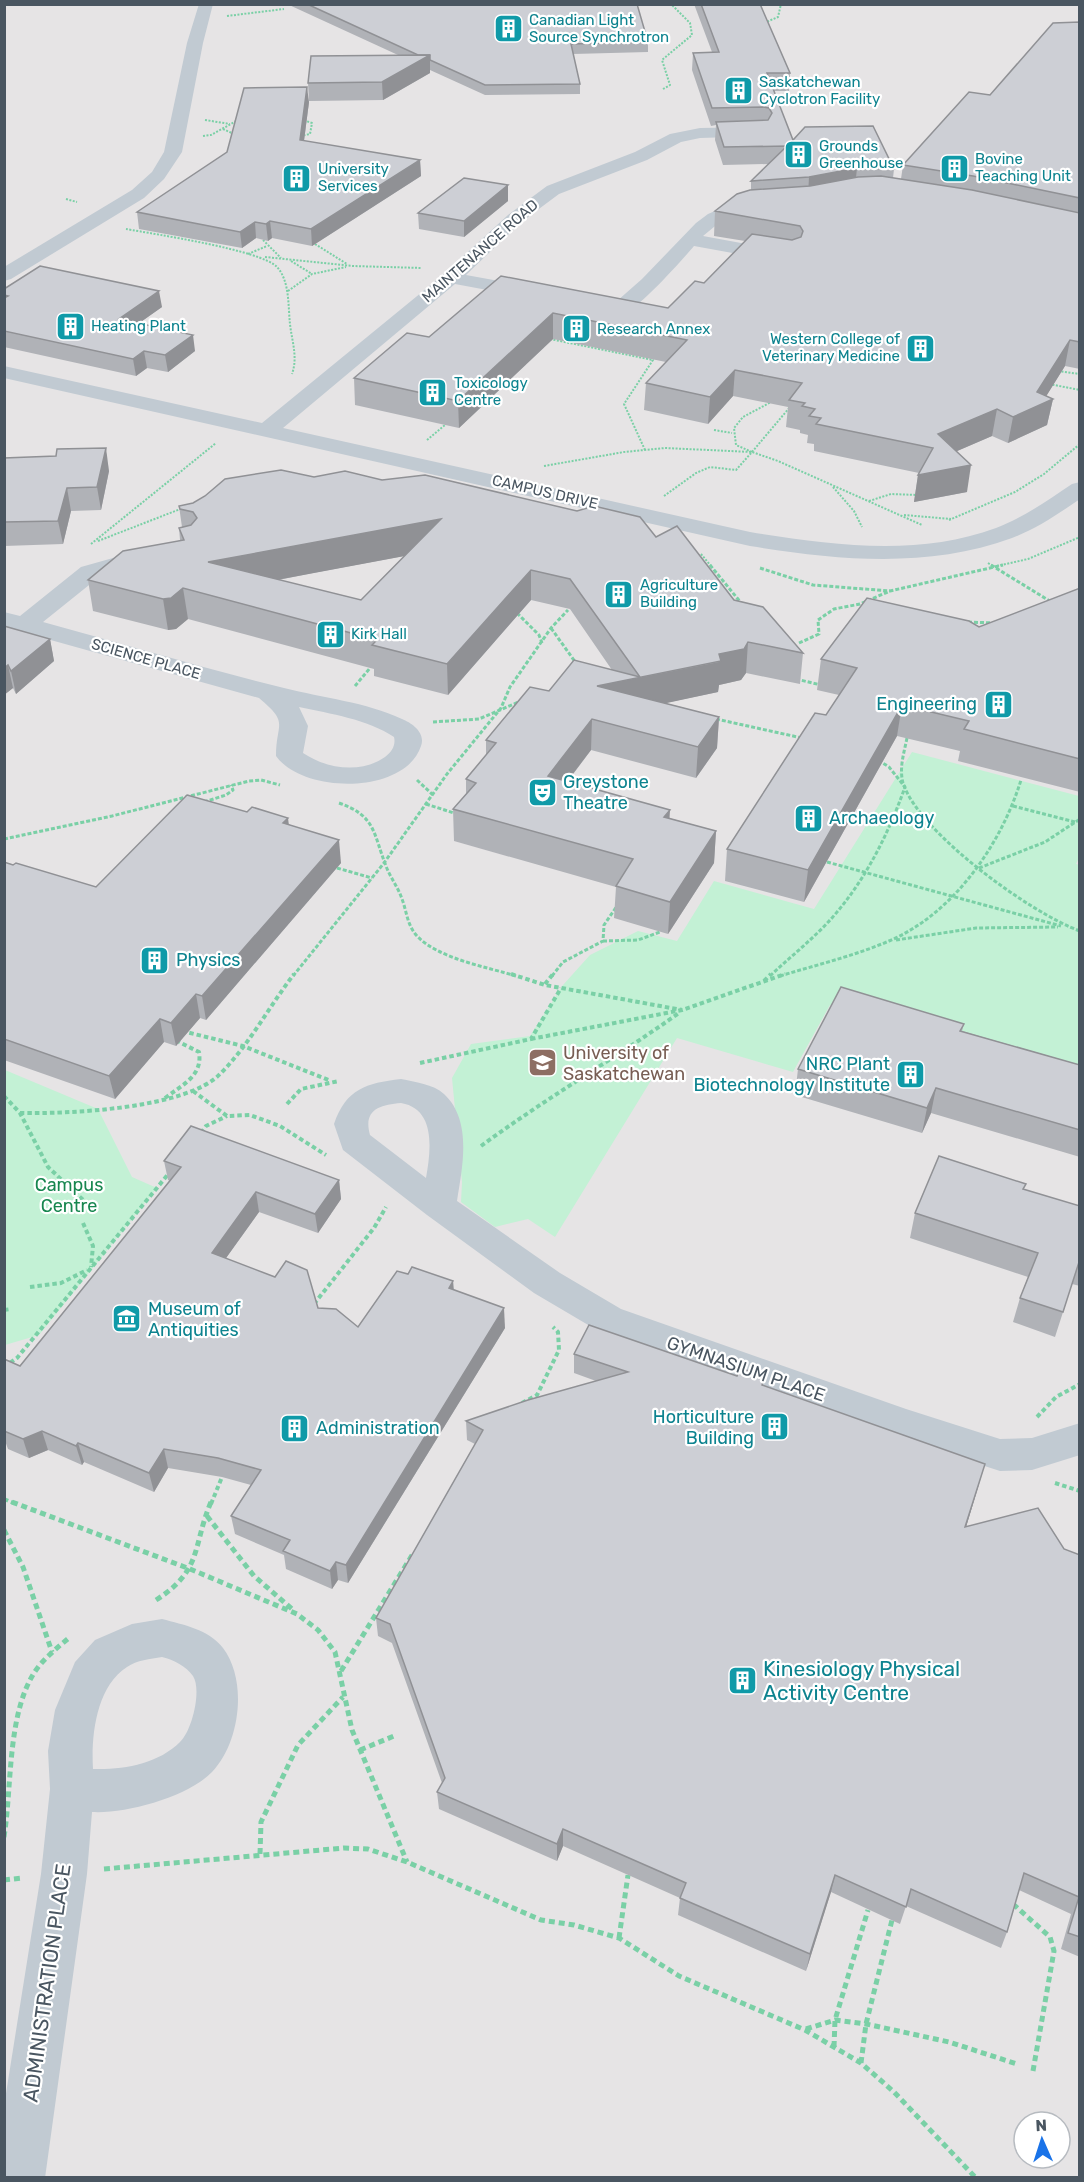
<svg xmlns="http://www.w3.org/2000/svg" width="1084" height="2182" font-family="Rubik,sans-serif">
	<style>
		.education { fill: #e6e4e5; fill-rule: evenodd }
		.green { fill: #c3f1d5 }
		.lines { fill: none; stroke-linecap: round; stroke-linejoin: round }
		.path-far3 { stroke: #7ad0a6; stroke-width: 2; stroke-dasharray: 2 1.5; stroke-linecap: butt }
		.path-far2 { stroke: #7ad0a6; stroke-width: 3; stroke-dasharray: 4 2; stroke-linecap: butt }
		.path-far1 { stroke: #7ad0a6; stroke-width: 4; stroke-dasharray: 4.5 3; stroke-linecap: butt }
		.path { stroke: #7ad0a6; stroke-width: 5; stroke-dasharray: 6 4; stroke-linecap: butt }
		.minor { fill: #c1cad2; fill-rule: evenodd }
		.wall { fill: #b0b2b7; fill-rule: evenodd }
		.shaded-wall { fill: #909195 }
		.building { fill: #cdcfd5; stroke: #909195; stroke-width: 1.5; fill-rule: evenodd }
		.labels { text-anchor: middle; stroke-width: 4.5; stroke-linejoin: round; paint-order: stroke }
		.far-culture-label { font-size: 15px; fill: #0d838f; stroke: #fff; text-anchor: start }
		.far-street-label { font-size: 15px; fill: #4a5661; stroke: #fff }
		.culture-label { font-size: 18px; fill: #0d838f; stroke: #fff; text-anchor: start }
		.education-label { font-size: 18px; fill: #785e54; stroke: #fff; text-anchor: start }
		.park-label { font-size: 18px; fill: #17864f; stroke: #fff }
		.street-label { font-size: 18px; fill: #4a5661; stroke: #fff }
		.near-culture-label { font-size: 21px; fill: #0d838f; stroke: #fff; text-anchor: start }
		.near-street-label { font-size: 21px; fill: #4a5661; stroke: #fff }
	</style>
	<rect width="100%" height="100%" fill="#f5f3f3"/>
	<path class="education" d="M5,5h1074v2172l-1074,1zM1024,2122h36v36h-36z"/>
	<g class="green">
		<path d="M912,752l167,44 1,60 -4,8 4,1 -1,214 -249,-74 -37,67 -116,-34 -122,199 -27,-18 -33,8 -34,-25 1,-20 -10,-104 19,-34 59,-8 33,-51 27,-30 48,-24 39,10 37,-60 100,28z"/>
		<path d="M5,1070l93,39 34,68 25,11 -118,147 -34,10z"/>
	</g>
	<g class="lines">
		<g class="path-far3">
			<path d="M227,16l57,-7"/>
			<path d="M764,23l14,-6 3,-13"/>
			<path d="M663,89l7,-4 -8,-25 30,-25 -2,-12 -19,-19"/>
			<path d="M205,120l25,4"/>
			<path d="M223,129l13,6"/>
			<path d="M203,136l8,-1 27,-15"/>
			<path d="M300,136l10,-2 2,-11 -6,-2"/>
			<path d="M66,199l11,3"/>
			<path d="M126,229c28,5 135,21 151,38 13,14 11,40 13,57 2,18 8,33 2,50"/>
			<path d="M263,240l18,18"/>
			<path d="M315,244l32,20"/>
			<path d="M248,254l19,-8"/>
			<path d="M265,257l88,9 69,2"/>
			<path d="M291,261l21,13"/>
			<path d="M288,291l24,-17 34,-7"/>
			<path d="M550,339l103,21 -29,44 21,46"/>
			<path d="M1058,371l22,3"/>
			<path d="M1049,384l31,6"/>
			<path d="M714,430l18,3"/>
			<path d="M427,440l18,-15"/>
			<path d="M752,452l38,-45"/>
			<path d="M544,466l80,-14 41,-4 87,4 26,9 144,64"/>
			<path d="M833,487l21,24 8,16"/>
			<path d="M664,496l32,-23 14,-6 26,3 16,-18 -16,-7 -2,-17 9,-11 30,-16"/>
			<path d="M869,501l22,-7 27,1"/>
			<path d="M904,515l47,4"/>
			<path d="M949,520l66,-28 29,-18 36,-30"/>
			<path d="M98,541l85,-33"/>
			<path d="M91,544l125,-101"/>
			<path d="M701,554l10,12"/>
			<path d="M988,563l5,3"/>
			<path d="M997,566l31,-7 52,-22"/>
		</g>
		<g class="path-far2">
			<path d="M710,565l32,39"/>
			<path d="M991,565l62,38"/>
			<path d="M760,568l53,17 77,6"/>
			<path d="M517,613l22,22 3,8"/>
			<path d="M968,622l26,1"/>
			<path d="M551,628l25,35"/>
			<path d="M799,643l20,-9 -1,-14 16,-11 26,-5 30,-13 113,-26"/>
			<path d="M796,679l25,6"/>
			<path d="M355,686l15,-18"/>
			<path d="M716,719l86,19"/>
			<path d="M433,722l46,-3 42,-18"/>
			<path d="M907,738c-3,15 -8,30 -4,45 16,50 129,131 177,148"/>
			<path d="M417,780l16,15"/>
			<path d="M204,802l22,-7 7,-5 -2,-5"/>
			<path d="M339,803c37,13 34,30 47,63 4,11 12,21 16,33 5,13 5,27 16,38 22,22 69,30 98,39"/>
			<path d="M426,804l31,10"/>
			<path d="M1013,806l62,16"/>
			<path d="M4,839l108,-23 137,-35 12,-1 19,5"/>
			<path d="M827,862l234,64"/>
			<path d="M337,868l35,10"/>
			<path d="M979,868l66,-26 35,-23"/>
			<path d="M896,940l80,-12 82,-1"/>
			<path d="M603,941l35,-1 22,-8"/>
			<path d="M293,976l91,-113 63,-89 54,-66 9,-21 41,-59 17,-18"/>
			<path d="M552,976l11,-14 40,-21 1,-16 13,-19"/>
			<path d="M770,976c20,-19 42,-36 61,-57 34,-38 57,-84 74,-132l-16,-20 -11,-7"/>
			<path d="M780,976c36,-11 74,-20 109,-35 64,-27 112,-96 132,-161"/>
		</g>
		<g class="path-far1">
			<path d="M511,974l34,11 137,25"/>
			<path d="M764,981l7,-7"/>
			<path d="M545,984l8,-10"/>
			<path d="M182,1031l61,15 88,35"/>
			<path d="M531,1039l151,-29 103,-36"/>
			<path d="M420,1063l111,-24 30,-51"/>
			<path d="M193,1091l34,25 23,-1 30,11 46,29"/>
			<path d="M4,1096l16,17 28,54 46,43"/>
			<path d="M165,1098c17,-13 38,-22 34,-46l-20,-10"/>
			<path d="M287,1104l14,-15 38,-8"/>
			<path d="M20,1113c47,1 166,-4 200,-39 29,-29 49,-67 74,-100"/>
			<path d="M201,1133l5,-7 21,-10"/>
			<path d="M481,1146c64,-47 133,-87 198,-133"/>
			<path d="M83,1223l10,23 -2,21"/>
			<path d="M30,1287l31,-4 26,-13"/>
			<path d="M314,1304l60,-76 12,-21"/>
			<path d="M4,1310l7,-1"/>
			<path d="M4,1367l13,-9 153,-186"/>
			<path d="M522,1403l15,-8 22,-45 -1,-18 -5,-5"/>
			<path d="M1037,1417l19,-20 24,-13"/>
			<path d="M1055,1483l25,8"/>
			<path d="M4,1499l12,5"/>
			<path d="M211,1504l11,-27"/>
		</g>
		<g class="path">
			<path d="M12,1502l178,67 107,45 21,16 17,22 17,78 55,132"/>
			<path d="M207,1516l47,60 38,33"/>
			<path d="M4,1530l19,37 29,85"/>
			<path d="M156,1600c47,-30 36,-53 55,-98"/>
			<path d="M341,1671l73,-119"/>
			<path d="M360,1750l34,-14"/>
			<path d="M4,1837c8,-49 3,-121 30,-164 9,-14 23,-25 36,-36"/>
			<path d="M260,1854l1,-32 37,-77 45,-48"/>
			<path d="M104,1869l240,-21 24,1 39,13 134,58 33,5 45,13 60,38 126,54 56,33 33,29 82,86"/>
			<path d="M4,1880l18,-2"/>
			<path d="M1013,1904l37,33 4,14 -21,120"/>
			<path d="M619,1938l9,-63"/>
			<path d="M806,2029l29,-9 31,4 83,18 68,22"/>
			<path d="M834,2047l1,-27 33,-110"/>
			<path d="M861,2063l5,-39 26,-104"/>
		</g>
		<g class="minor">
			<path d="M199,4h14l-10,39 -21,109 -18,27 -20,19 -133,81 -7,2v-14l128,-77 20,-18 12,-20 23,-109z"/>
			<path d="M760,127l6,1 2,4 -2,4 -66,2 -19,4 -34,18 -88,34 -39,29 -54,52 76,14 3,4 -3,4 -7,2 -80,-15 -172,144 467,104c80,13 168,25 246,-4 27,-10 52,-28 76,-44l8,-2v17c-22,15 -44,30 -68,39 -84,31 -175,22 -262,8l-746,-168v-12l258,57 182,-149 64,-59 39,-29 88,-34 35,-18 30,-6z"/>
			<path d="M759,200l6,1 3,4 -3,4 -45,13 -17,14 86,16 2,4 -2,4 -7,2 -88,-16c-11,13 -57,65 -71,67 -12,2 -29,-4 -41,-7l-3,-4 3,-4 7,-2 28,5 25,-22 54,-56 12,-9 14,-6z"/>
			<path d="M145,549l8,2 4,5 -4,5 -54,16 -56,45c80,22 160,46 241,66 39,10 82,14 118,31 10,4 24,14 19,27 -16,49 -118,48 -145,10 0,-34 14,-32 -17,-58l-255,-71v-15l16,4 61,-49zM299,707c32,7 68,12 95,30 2,8 -2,15 -9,20 -24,17 -58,12 -82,-4l5,-27z"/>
			<path d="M401,1079c14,3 32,5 43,15 29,27 18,74 13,107l103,72 61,36 285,100 94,30 32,-1 48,-15v32l-48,15 -32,1 -111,-36 -294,-106 -61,-36 -107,-78 -84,-65 -9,-26c12,-35 32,-41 67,-45zM401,1103c35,6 30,47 25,75l-56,-43c-7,-25 9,-30 31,-32z"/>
			<path d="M162,1619c22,6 46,10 61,29 25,33 17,95 -11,124 -24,25 -86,42 -120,40l-5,62 -42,304h-41v-72l37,-232 9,-85 -2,-38 7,-41 20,-48 20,-22 37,-16zM162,1657c12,3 24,9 31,19 9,14 -1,55 -13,66 -22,22 -57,28 -87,27 -2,-33 3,-82 34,-102 10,-7 23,-8 35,-10z"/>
		</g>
	</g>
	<g class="wall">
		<path d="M287,4h350l11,38v10l-75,2 7,30v10l-95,1 -55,-25v3l-47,27 -74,1 -1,-18 90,-28z"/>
		<path d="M694,4h66l30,69 -1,18h-16l20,49 101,29 -1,9 8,1 2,-14 177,-143v347l-15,-3 -19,30 7,3 -6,26 -39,18 -16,-7 -35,15 10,41 -53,10 4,-27 1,-2 -105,-22v-7l-7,-1 1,-8 -8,-2v-3l-14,-3 2,-20 -55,-11 -25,28 -64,-14 2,-27 20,-21 -113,-23 -94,89 -104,-23 -1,-27 75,-41 72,-61 167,32 36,-25 41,-42 -31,-5 1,-25 36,-21v-9l17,-17 -45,1 -8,-25 1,-15 -5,1 -19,-56 1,-17 19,-1z"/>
		<path d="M309,102l-5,39 116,19 1,16 -109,70 -40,-8 -4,3 -12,-3 -14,10 -103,-19 -2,-17z"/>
		<path d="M508,185v16l-44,36 -45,-8 -1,-16z"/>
		<path d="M4,289l158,18 -23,16 56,28 -27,21 -21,-4 -11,8 -132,-29z"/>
		<path d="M4,458l105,13 -8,39 -30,1 -8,33 -59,2z"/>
		<path d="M314,477l68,3 274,57 78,63 69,53 -3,31 -54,-11 -5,7 -22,5 -1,7 -53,11 54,14 -2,31 -21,30 -105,-28 -23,31 101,37 47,13 -2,32 -46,71 -54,-16 2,-31 -162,-46 -1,-32 13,-15v-15l20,-24v-15l63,-49 63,-21 -42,-61 -39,-9 -83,95 -74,-19v-7l-186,-50 -12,10 -8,1 -75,-19 -5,-31 92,-40 -1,-12 3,-1 -3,-21zM404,556l-43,44 -83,-20 35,-7z"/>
		<path d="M1080,588v204l-122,-31 2,-10 -63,-15 -93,166 -79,-21 2,-32 99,-134 13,-20 -22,-5 4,-31 158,-32z"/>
		<path d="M4,626l46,13 4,22 -38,33 -3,-6 -9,7z"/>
		<path d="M289,824l52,39 -135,157 -6,-2 -24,28 -12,-4 -49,57 -111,-39v-198l92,25z"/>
		<path d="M964,1024l-2,7 118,34v92l-149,-44 -9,20 -127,-38 3,-26z"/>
		<path d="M164,1161l175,19 2,19 -23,34 -59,-21 -33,46 92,50 40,19 50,-53 45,7 1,9 51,38 -157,255 -10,-3 -6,9 -46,-20 -2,-14 -49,-21 -4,-18 20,-31 -29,-8 -54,-9 -14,24 -70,-30 -2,3 -34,-15 -19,8 -21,-9 -4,-11v-79l16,7 150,-185 -2,-1z"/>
		<path d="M1024,1190l56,16v80l-8,-2 -17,53 -42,-15 7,-24 8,-21 -118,-39 5,-25z"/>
		<path d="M574,1354l189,32 216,98 -13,43 98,22 16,6v402l-19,-8 10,-35 -52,-24 -12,42 -6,16 -95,-42 -6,18 -69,-32 -25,79 -128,-56 2,-17 -117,-52 -6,15 -118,-52 -2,-17 5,-9 -50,-140 -14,-7 -2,-18 99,-174 -8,-4 -1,-19 130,-40 -22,-8z"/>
	</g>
	<g class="shaded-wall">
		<path d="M430,55v18l-47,27 -1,-18z"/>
		<path d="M307,87l2,15 -7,54 -2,-16z"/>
		<path d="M420,160l1,16 -109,70 -1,-17z"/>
		<path d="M857,168l-2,19 -47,9 1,-19z"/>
		<path d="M508,185v16l-44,36v-16z"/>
		<path d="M270,221l2,17 -4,3 -2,-17z"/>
		<path d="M255,222l1,16 -14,10 -2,-16z"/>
		<path d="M159,291l3,16 -41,29 -2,-17z"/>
		<path d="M553,313v26l-94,89 -1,-27z"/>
		<path d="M193,335l2,16 -27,21 -3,-17z"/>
		<path d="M1070,340l-5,26 -23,37 11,-4 -6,26 -39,18 5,-26 24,-25z"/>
		<path d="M144,351l3,17 -11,8 -3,-17z"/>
		<path d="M735,370l-2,26 -25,28 2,-27z"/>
		<path d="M997,409l-5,27 -58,25 4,-27z"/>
		<path d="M106,448l3,23 -8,39 -4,-23z"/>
		<path d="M971,465l-4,27 -53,10 4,-27z"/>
		<path d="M67,488l4,23 -8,33 -5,-23z"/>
		<path d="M441,519l1,30 -230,43 -4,-30z"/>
		<path d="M531,570v30l-83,95 -1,-31z"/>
		<path d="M183,588l5,31 -12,10 -8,1 -5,-31z"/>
		<path d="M50,639l4,22 -38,33 -5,-23z"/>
		<path d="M748,642l-2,31 -5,7 -22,5 -1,7 -121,26v-32l122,-24v-8z"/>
		<path d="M8,665l5,23 -9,7v-27z"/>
		<path d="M902,705l-5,31 -93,166 4,-32z"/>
		<path d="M719,717l-2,31 -21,30 2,-31z"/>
		<path d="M592,719l-1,31 -44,58 1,-32z"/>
		<path d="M670,810l-2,32 -4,-25z"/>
		<path d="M288,818l3,23 -8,-18z"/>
		<path d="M716,831l-2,32 -46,71 2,-32z"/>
		<path d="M339,840l2,23 -135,157 -4,-24z"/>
		<path d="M196,994l4,24 -24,28 -5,-23z"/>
		<path d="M160,1019l4,23 -49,57 -6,-23z"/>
		<path d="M936,1088l-5,25 -9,20 5,-25z"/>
		<path d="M339,1180l2,19 -23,34 -3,-19z"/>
		<path d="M256,1192l3,20 -43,60 -4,-19z"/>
		<path d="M453,1281l1,19 -5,-12z"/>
		<path d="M504,1308l1,20 -157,255 -2,-18z"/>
		<path d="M42,1431l6,19 -19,8 -6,-19z"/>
		<path d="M78,1443l6,19 -2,3 -6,-19z"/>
		<path d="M164,1449l4,19 -14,24 -5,-19z"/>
		<path d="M985,1464l-6,20 -19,63 5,-20z"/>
		<path d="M336,1562l2,18 -6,9 -2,-18z"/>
		<path d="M563,1829v17l-6,15v-17z"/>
		<path d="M835,1875l-4,17 -25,79 4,-17z"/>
	</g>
	<g class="building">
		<path d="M307,4h330l11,38 -77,2 9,40 -95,1 -55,-25v-5h-12z"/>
		<path d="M701,4h59l30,69h-23l26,67 12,-13 68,-1 21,43 -37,-1 -48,9 -58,4 36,-35 -63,1 -8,-25 52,-2 4,-7 -3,-5 -6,-1 -51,1 -19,-55 26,-1z"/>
		<path d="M1080,22v176l-107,-22 -70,-11 66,-73 21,3 63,-72z"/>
		<path d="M430,55l-48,27 -74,1 3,-27z"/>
		<path d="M307,87l-7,53 120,20 -109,69 -41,-8 -4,3 -11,-2 -15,10 -103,-20 90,-60 17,-64z"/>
		<path d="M881,176l91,14 108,23v129l-10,-2 -33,52 16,7 -40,18 -16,-8 -59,25 33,31 -53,10 15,-27 -117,-24 5,-6 -12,-2 6,-7 -13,-3 3,-3 -16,-3 13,-17 -67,-13 -25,27 -64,-14 41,-43 -134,-27 -95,88 -104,-23 53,-45 22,4 72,-61 167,32 27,-27 9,2 48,-49 40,6 9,-3 2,-6 -3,-5 -85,-15 22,-17 13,-4 60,-4 48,-9z"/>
		<path d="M464,178l44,7 -44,36 -46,-8z"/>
		<path d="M40,266l119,25 -40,28 74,16 -28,20 -21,-4 -11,8 -129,-28v-33l4,-2 -4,-1v-6z"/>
		<path d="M106,448l-9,39 -30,1 -9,33 -54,1v-64l52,-2 1,-7z"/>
		<path d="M281,470l33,7 31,-6 37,9 43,-5 152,36 17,-5 46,11 16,20 21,-11 57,74 29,7 40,46 -55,-11 -4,7 -25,5 2,7 -124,25 122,31 -21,30 -106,-28 -44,57 122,34 -6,7 52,14 -46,71 -54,-16 17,-27 -180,-50 23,-26 -10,-4 30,-36 -10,-3 44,-53 19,4 25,-31 66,17 -70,-98 -39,-9 -84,94 -75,-19 5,-5 -194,-52 -12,10 -8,1 -75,-19 35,-29 61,-11 -5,-12 12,-3 6,-7 -4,-6 -13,-3 -1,-3 14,-3 12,-7 20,-17zM441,519l-80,81 -153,-38z"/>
		<path d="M1080,588v171l-116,-30 5,-8 -67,-16 -94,165 -81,-21 88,-136 11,2 31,-47 -36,-9 46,-61 102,23 10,6z"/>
		<path d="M4,626l46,13 -39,32 -3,-6 -4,3z"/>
		<path d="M187,795l60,17 5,-5 36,11 -5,5 56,17 -137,156 -6,-2 -25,29 -11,-4 -51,57 -105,-37v-177l9,3 3,-2 80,24z"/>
		<path d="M841,987l123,37 -4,7 120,34v65l-144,-42 -9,20 -129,-39z"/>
		<path d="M191,1126l148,54 -24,34 -59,-22 -44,61 63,24 11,-16 21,9 11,38 18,1 22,18 39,-56 11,3 4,-7 41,14 -4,7 55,20 -158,257 -10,-3 -6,9 -47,-20 7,-11 -59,-24 30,-46 -43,-12 -54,-9 -15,24 -71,-30 -2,3 -34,-15 -19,8 -19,-8v-72l16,7 161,-199 -17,-6z"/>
		<path d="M939,1156l87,28 -3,5 57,17v53l-17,53 -43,-14 18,-45 -123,-40z"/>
		<path d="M589,1325l148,51 3,-8 25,8 -3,9 223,79 -20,63 73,-19 26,41 16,6v382l-12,-4 11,-36 -55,-24 -17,59 -96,-43 -5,18 -71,-32 -25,79 -130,-56 6,-15 -123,-54 -6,15 -120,-52 8,-14 -55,-154 -14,-6 107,-188 -17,-9 62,-21 100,-28 -54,-18z"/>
	</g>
	<defs>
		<symbol id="building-square" viewBox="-11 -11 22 22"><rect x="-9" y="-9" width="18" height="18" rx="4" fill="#0f9aa8" stroke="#fff"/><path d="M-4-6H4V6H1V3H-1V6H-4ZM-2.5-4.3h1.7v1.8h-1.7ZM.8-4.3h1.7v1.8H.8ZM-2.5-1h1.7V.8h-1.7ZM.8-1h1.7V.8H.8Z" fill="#fff"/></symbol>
		<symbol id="theatre-square" viewBox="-11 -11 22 22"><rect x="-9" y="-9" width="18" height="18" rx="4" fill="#0f9aa8" stroke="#fff"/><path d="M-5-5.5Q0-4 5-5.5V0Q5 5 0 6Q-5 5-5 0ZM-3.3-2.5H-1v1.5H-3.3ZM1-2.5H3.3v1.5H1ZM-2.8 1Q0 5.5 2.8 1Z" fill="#fff"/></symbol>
		<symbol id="university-square" viewBox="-11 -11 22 22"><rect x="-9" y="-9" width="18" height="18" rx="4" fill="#8d6e63" stroke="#fff"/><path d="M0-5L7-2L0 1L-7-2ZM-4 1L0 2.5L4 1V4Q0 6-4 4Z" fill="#fff"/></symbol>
		<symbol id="museum-square" viewBox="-11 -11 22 22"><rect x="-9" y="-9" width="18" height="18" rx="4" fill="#0f9aa8" stroke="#fff"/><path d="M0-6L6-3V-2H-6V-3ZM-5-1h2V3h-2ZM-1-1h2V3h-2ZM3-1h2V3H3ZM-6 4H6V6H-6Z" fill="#fff"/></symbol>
	</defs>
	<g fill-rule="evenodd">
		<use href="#building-square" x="492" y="12" width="33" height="33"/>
		<use href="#building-square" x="722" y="74" width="33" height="33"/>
		<use href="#building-square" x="782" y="138" width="33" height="33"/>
		<use href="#building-square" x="938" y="152" width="33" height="33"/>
		<use href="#building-square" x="280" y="162" width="33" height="33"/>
		<use href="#building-square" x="54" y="310" width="33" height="33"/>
		<use href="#building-square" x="560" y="312" width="33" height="33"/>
		<use href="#building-square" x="904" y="332" width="33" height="33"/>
		<use href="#building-square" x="416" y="376" width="33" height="33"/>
		<use href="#building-square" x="602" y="578" width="33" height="33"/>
		<use href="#building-square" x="314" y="618" width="33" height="33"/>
		<use href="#building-square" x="982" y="688" width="33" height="33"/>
		<use href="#theatre-square" x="526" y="776" width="33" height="33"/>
		<use href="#building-square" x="792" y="802" width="33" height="33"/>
		<use href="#building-square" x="138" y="944" width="33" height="33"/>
		<use href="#university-square" x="526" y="1046" width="33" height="33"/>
		<use href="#building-square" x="894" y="1058" width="33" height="33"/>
		<use href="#museum-square" x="110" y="1302" width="33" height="33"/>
		<use href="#building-square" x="758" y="1410" width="33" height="33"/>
		<use href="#building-square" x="278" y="1412" width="33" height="33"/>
		<use href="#building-square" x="726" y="1664" width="33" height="33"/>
	</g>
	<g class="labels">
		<g class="far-culture-label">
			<text x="529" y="25">Canadian Light<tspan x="529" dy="17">Source Synchrotron</tspan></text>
			<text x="759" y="87">Saskatchewan<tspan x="759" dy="17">Cyclotron Facility</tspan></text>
			<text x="819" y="151">Grounds<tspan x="819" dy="17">Greenhouse</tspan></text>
			<text x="975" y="164">Bovine<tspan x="975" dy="17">Teaching Unit</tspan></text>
			<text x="318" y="174">University<tspan x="318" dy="17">Services</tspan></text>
			<text x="91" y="331">Heating Plant</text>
			<text x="597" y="334">Research Annex</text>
			<text x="900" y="344" text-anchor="end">Western College of<tspan x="900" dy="17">Veterinary Medicine</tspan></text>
			<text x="454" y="388">Toxicology<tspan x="454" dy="17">Centre</tspan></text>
			<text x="640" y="590">Agriculture<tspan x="640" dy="17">Building</tspan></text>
			<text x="351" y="639">Kirk Hall</text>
		</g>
		<g class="far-street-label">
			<text transform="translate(480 251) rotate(-41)" y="5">MAINTENANCE ROAD</text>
			<text transform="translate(545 492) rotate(13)" y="5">CAMPUS DRIVE</text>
			<text transform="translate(146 659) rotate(16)" y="5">SCIENCE PLACE</text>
		</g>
		<g class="culture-label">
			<text x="977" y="710" text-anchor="end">Engineering</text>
			<text x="563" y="788">Greystone<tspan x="563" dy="21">Theatre</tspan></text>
			<text x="829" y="824">Archaeology</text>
			<text x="176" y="966">Physics</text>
			<text x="890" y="1070" text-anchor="end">NRC Plant<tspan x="890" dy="21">Biotechnology Institute</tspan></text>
			<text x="148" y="1315">Museum of<tspan x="148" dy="21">Antiquities</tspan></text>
			<text x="754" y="1423" text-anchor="end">Horticulture<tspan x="754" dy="21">Building</tspan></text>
			<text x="316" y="1434">Administration</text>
		</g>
		<g class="education-label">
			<text x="563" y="1059">University of<tspan x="563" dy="21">Saskatchewan</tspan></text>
		</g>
		<g class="park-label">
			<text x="69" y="1191">Campus<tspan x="69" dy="21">Centre</tspan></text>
		</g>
		<g class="street-label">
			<text transform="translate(746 1369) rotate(19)" y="6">GYMNASIUM PLACE</text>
		</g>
		<g class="near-culture-label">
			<text x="763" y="1676">Kinesiology Physical<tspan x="763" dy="24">Activity Centre</tspan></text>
		</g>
		<g class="near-street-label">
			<text transform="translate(47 1983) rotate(-82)" y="7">ADMINISTRATION PLACE</text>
		</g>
	</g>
	<rect width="1084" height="2182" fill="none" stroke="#4a5661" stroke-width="12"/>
	<g transform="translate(1042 2140) rotate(357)"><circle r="28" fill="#ffffff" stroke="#b7bbc0" stroke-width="1.5"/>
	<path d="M0-4.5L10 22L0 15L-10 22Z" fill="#1a73e8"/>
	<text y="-9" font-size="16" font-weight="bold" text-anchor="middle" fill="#4a5661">N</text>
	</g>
</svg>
